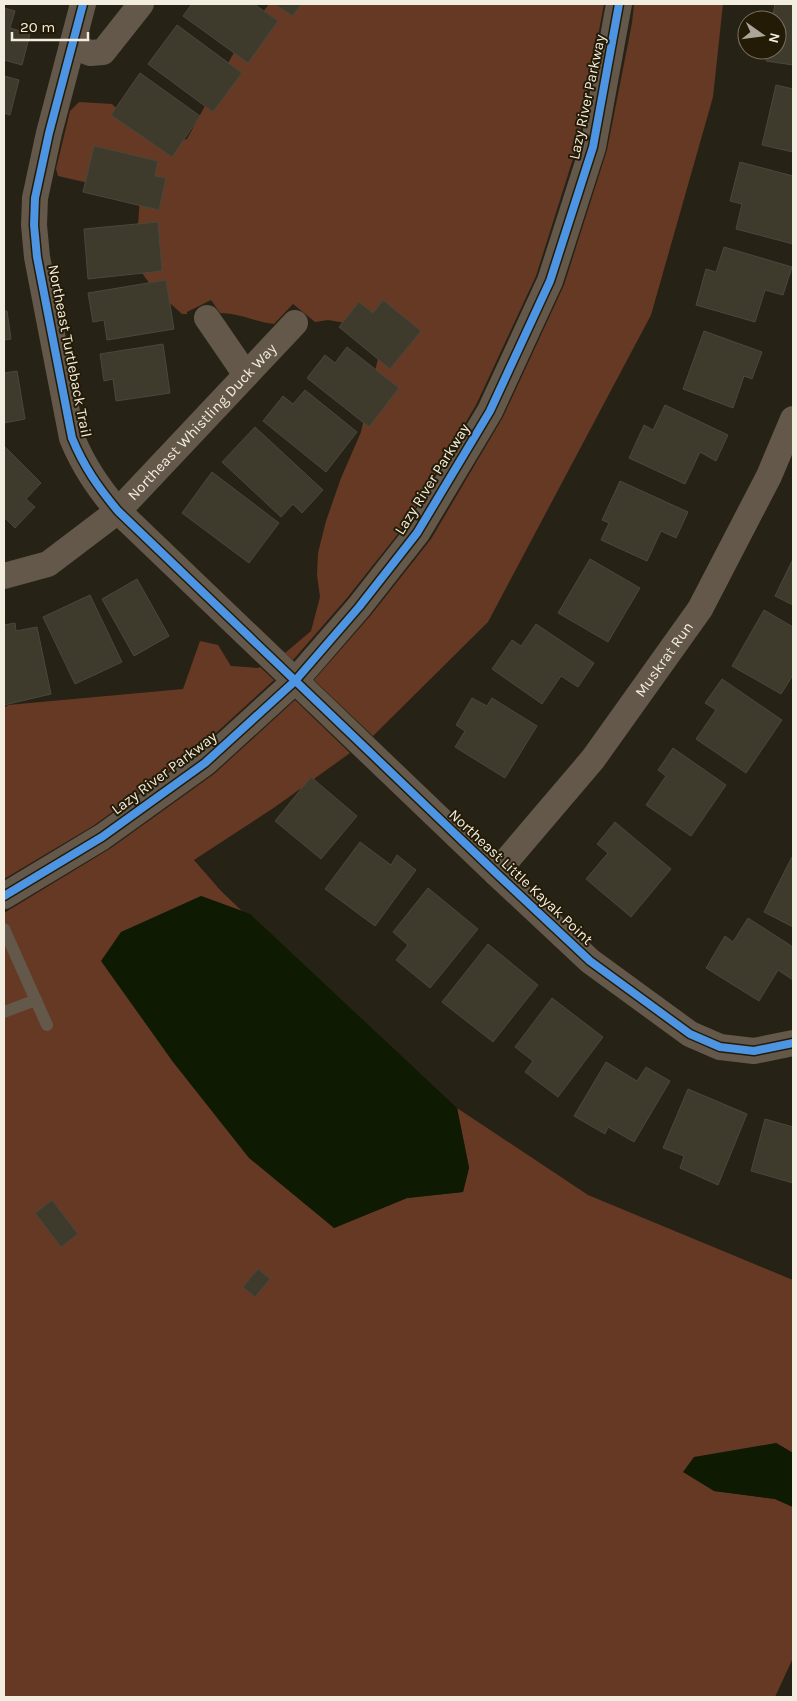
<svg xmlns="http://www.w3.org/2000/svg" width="797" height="1701" font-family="Karla,sans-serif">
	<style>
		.green { fill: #653923 }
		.water { fill: #0e1a02 }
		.building { fill: #3e3b2d; stroke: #4a473d }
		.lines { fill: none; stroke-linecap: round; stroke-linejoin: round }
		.lane { stroke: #63584a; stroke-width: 12 }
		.street { stroke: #63584a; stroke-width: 26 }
		.cycleway-casing { stroke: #241b06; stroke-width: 11 }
		.cycleway { stroke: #4d94e3; stroke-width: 8 }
		.labels { text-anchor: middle; stroke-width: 4; stroke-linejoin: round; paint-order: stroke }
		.street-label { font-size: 15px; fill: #f2eddf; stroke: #241b06 }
	</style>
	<rect width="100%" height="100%" fill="#272216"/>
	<g class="green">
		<path d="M269,4h335l-26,139 -42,133 -60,129 -71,120 -58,73 -54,62 -8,-7 26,-22 9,-34 -3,-22 1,-22 8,-32 15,-43 20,-46 18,-78 -16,-28 -35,-6 -13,2 -22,-18 -19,20c-19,-2 -34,-11 -54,-11l-9,-13 -24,12v2h-5c-13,-12 -30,-25 -40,-41 -8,-10 -3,-66 -1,-80l-23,-10 -34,-1 -26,-6 -2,-7 14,-58 9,-9 33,2 28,27 32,12 15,-4 52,-96z"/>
		<path d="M634,4h89l-10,93 -62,218 -163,307 -115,114 -59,-56 57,-65 60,-76 72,-122 61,-132 43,-135 25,-127z"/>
		<path d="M200,641l18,4 13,21 27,2 2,-1 14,13 -80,73 -101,73 -89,53v-171l4,-3 175,-16z"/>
		<path d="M295,700l55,53 -75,54 -81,53 27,31 21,20 -41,-15 133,332 73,-30 56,-6 6,-25 -12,-59 131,87 205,85v173l-17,-10 -62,48 61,8 18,8v151l-18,39h-771v-784l107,-65 103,-74z"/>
	</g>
	<g class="water">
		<path d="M201,896l49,18 207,194 12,60 -6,24 -56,6 -73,30 -85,-70 -76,-96 -72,-101 20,-29z"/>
		<path d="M776,1443l17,10v54l-18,-8 -61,-8 -31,-19 11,-15z"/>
	</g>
	<g class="building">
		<path d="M192,4h62l24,17 -30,42 -65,-47z"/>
		<path d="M274,4h27l-8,12z"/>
		<path d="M775,4h18v61l-27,-4 2,-11h9v-30h-5z"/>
		<path d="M4,8l11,3 -5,17 20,6 -8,31 -18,-5z"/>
		<path d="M177,25l65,48 -29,39 -65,-48z"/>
		<path d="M140,73l60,43 -28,41 -61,-42z"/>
		<path d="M4,76l15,4 -9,35 -6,-2z"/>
		<path d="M776,85l17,4v63l-31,-7z"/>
		<path d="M94,146l64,15 -3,15 11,2 -7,32 -76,-18z"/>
		<path d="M740,162l53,14v68l-57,-15 6,-25 -12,-3z"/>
		<path d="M158,222l4,49 -74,8 -4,-50z"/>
		<path d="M724,247l68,20 -9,28 -18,-5 -10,32 -59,-17 10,-36 10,3z"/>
		<path d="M166,280l8,49 -67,11 -3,-20 -11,2 -5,-29z"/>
		<path d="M383,300l38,31 -31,38 -51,-42 20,-25 14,11z"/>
		<path d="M4,311h3l4,28 -7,1z"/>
		<path d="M704,331l58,21 -10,27 -8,-3 -11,32 -50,-19z"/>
		<path d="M163,344l7,49 -54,8 -3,-22 -9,2 -4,-27z"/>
		<path d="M347,347l52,41 -30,39 -62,-49 18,-23 10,8z"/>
		<path d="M17,371l8,48 -21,4v-50z"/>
		<path d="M305,390l52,42 -31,40 -63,-51 20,-25 10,8z"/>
		<path d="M665,405l63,30 -12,26 -16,-9 -15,32 -56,-26 15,-33 9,5z"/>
		<path d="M255,427l68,63 -21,23 -9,-9 -12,13 -59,-55z"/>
		<path d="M4,446l37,37 -15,16 9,8 -20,21 -11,-11z"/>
		<path d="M212,472l67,51 -30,40 -67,-50z"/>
		<path d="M620,481l68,31 -12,26 -15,-7 -14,30 -46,-21 8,-17 -7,-3z"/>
		<path d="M590,559l50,29 -32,54 -50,-29z"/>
		<path d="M793,559v46l-18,-9z"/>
		<path d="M137,579l32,57 -35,20 -32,-57z"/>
		<path d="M90,595l32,67 -47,22 -32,-67z"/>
		<path d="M764,610l29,17v48l-12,19 -49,-28z"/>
		<path d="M15,623l1,8 21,-4 14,67 -47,11v-80z"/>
		<path d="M536,624l58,39 -16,24 -17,-11 -19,28 -50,-35 20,-29 9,6z"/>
		<path d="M722,679l60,41 -36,53 -50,-34 20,-29 -11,-7z"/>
		<path d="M472,698l15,8 5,-8 45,28 -32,52 -50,-31 10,-16 -9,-6z"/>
		<path d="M673,748l53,37 -35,51 -45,-31 20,-29 -8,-6z"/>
		<path d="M311,777l46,39 -36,43 -46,-38z"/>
		<path d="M615,822l56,47 -40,48 -45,-38 22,-26 -11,-9z"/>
		<path d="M360,842l31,23 6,-10 19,15 -41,56 -50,-37z"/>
		<path d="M792,857h1v70l-29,-15z"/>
		<path d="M428,888l50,41 -48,59 -34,-28 12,-15 -15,-13z"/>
		<path d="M748,918l45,29v33l-15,-10 -19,31 -53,-33 19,-32 8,6z"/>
		<path d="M488,944l50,41 -45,57 -51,-40z"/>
		<path d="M552,998l51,39 -45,60 -33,-25 8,-11 -18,-14z"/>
		<path d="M606,1062l31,19 9,-14 24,14 -36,61 -26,-15 -3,7 -31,-18z"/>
		<path d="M688,1089l59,25 -29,71 -38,-17 4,-12 -21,-8z"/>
		<path d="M765,1119l28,8v56l-42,-12z"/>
		<path d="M52,1200l26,34 -17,13 -26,-34z"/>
		<path d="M258,1269l12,10 -15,18 -12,-10z"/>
	</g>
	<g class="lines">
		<g class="lane">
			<path d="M4,929l43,96"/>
			<path d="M4,1012l32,-12"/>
		</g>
		<g class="street">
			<path d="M83,4l-34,129 -14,65 -1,27 3,32 35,181c12,29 26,49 46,73l378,362 94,88 100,73 30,13 34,4 39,-8"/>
			<path d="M72,46l18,7 13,-1 38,-48"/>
			<path d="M207,318l39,57"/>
			<path id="s1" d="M4,576l44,-12 70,-53 177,-188"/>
			<path id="s2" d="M496,873l97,-114 107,-150 69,-133 24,-57"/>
			<path d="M4,896l98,-59 103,-74 90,-82 64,-74 58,-74 73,-122 60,-130 43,-134 26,-143"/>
		</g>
		<defs>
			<g id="cycleway">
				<path d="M83,4l-34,129 -14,65 -1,27 3,32 35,181c12,29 26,49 46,73l378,362 94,88 100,73 30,13 34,4 39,-8"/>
				<path d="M4,896l98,-59 103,-74 90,-82 64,-74 58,-74 73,-122 60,-130 43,-134 26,-143"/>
			</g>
		</defs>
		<use href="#cycleway" class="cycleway-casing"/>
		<use href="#cycleway" class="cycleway"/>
	</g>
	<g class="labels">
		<g class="street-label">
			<text transform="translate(587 97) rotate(-78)" y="5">Lazy River Parkway</text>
			<text transform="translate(70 351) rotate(79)" y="5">Northeast Turtleback Trail</text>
			<text dy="5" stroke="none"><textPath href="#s1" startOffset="256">Northeast Whistling Duck Way</textPath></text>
			<text transform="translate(432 479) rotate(-58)" y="5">Lazy River Parkway</text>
			<text dy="5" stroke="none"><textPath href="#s2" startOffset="272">Muskrat Run</textPath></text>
			<text transform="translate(164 773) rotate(-37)" y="5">Lazy River Parkway</text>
			<text transform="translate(521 877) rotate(43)" y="5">Northeast Little Kayak Point</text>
		</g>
	</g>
	<rect width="797" height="1701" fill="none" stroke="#f2eddf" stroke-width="10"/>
	<g transform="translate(762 35) rotate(104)"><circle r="24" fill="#241b06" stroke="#766f5d"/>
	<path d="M0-4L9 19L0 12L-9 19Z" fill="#aba699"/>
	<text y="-8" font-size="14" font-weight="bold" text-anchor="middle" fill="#f2eddf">N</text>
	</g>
	<path d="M12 32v8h76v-8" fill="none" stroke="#f2eddf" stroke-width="2.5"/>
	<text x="20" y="32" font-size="15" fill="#f2eddf" stroke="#241b06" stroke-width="4" paint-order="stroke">20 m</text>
</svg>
